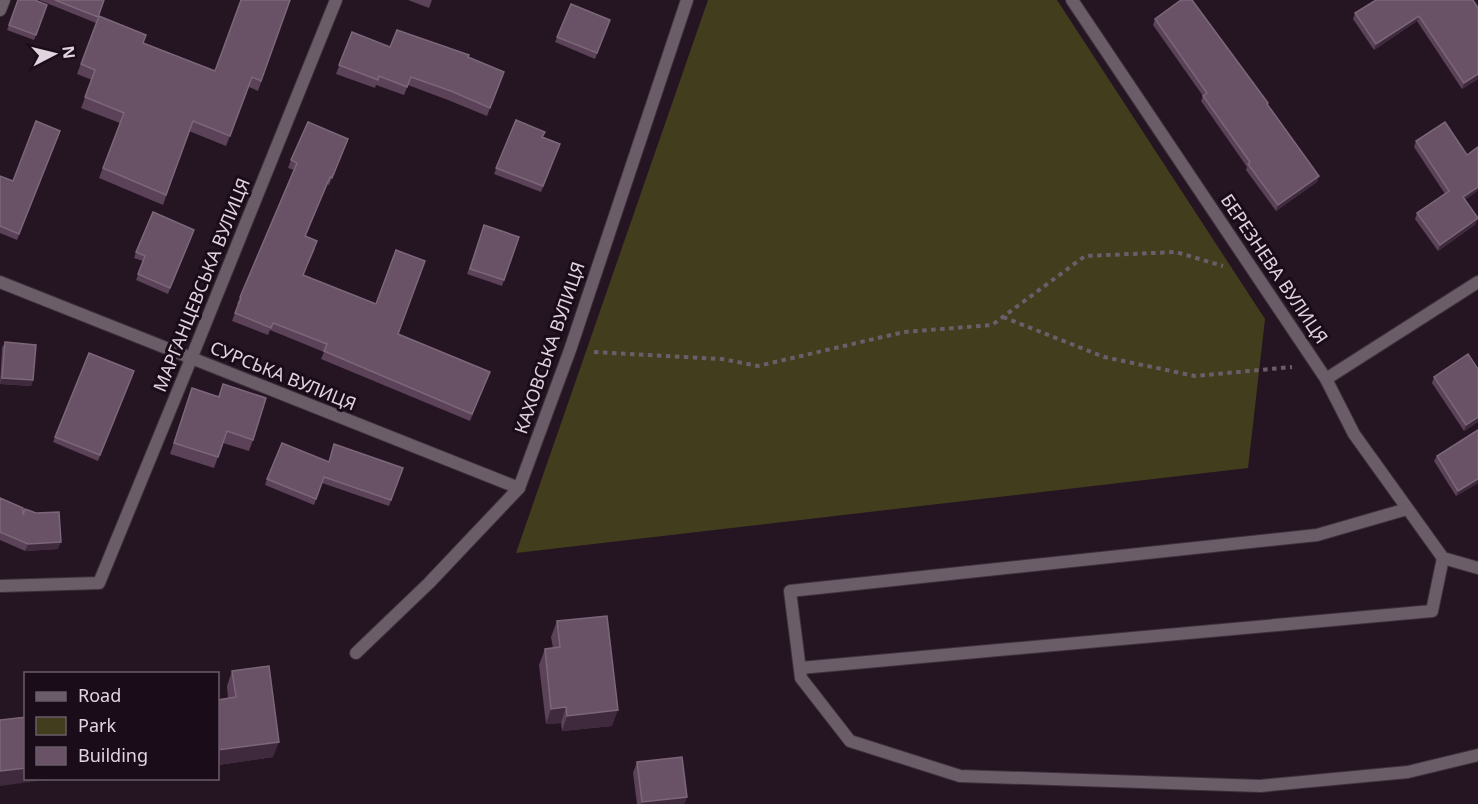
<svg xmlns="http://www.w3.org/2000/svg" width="1478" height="804" font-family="'Noto Sans',sans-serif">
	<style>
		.green { fill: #423d1d }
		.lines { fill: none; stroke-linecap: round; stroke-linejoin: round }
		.service-casing { stroke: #3f303d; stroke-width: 14 }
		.minor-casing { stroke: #3f303d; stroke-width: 14 }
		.path { stroke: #6b5d69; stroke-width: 4; stroke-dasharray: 4.5 4.5; stroke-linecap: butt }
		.service { stroke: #6a5d68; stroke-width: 12 }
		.minor { stroke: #6a5d68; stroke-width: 12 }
		.wall { fill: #5b4258 }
		.shaded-wall { fill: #3f293d }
		.building { fill: #695266; stroke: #7c6679; stroke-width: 1.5 }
		.labels { text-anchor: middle; stroke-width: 6; stroke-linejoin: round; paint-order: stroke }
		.street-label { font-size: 18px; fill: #e0d4de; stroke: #1b0c1a }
	</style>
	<rect width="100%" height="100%" fill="#251523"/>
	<path class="green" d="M708,0h349l208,319 -17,149 -732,85z"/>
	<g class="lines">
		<defs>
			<g id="service">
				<path d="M1407,509l-90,26 -527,56 11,87 49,63 110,35 300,10 148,-14 70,-17"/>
				<path d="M800,668l632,-57 11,-53"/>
			</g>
			<g id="minor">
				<path d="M1072,0l254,379 28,55 89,124 35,10"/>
				<path d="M0,10l4,-10"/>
				<path d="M0,282l519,206"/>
				<path d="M1326,379l152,-97"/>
				<path d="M0,586l99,-3 92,-224 145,-359"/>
				<path d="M356,653l73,-70 90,-95 51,-138 117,-350"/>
			</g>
		</defs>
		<use href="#service" class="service-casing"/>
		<use href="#minor" class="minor-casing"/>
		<g class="path">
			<path d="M1003,317l101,40 91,19 97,-9"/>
			<path d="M594,352l128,7 36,7 146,-34 88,-7 93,-69 91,-4 47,14"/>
		</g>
		<use href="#service" class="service"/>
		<use href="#minor" class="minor"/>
	</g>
	<g class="wall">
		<path d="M18,0l29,5 -13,35 -27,-10z"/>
		<path d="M39,0h65l-8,23z"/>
		<path d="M290,0l-32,91 -9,-4 -23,59 -37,-15 -26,74 -64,-27 21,-55 -39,-15 11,-28 -15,-6 22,-58 44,27 72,28z"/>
		<path d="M408,0h24l-3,8z"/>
		<path d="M571,4l39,16 -15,39 -40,-17z"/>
		<path d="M1478,8v71l-16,10 -45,-68 -43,29 -21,-31 2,-6z"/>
		<path d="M1155,19l113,84 -1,1 52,72 -2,6 -41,29 -30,-41 1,-3 -46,-66 2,-5 -50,-71z"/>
		<path d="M352,32l38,15 78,10 36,15 -17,44 -39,-16 -40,-15 -4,10 -28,-10 -1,3 -39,-14z"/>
		<path d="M516,120l26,17 18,7 -19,48 -47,-18z"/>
		<path d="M60,131l-43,109 -17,-7v-57l13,5z"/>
		<path d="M348,139l-19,46 -2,-1 -21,52 9,13 -12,26 95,59 92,38 -20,49 -149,-62 3,-7 -54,-22 -2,5 -36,-14 6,-16 -1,-1 3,-7 54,-127 -6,-2 3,-8z"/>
		<path d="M1416,141l49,59 11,24 -38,27 -23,-32 2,-6 28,-19 -31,-47z"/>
		<path d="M484,225l20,55 -2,6 -35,-12z"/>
		<path d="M194,230l-26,64 -32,-14 7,-19 -9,-3 2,-6z"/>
		<path d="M5,342l28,38 -2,6 -31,-2 2,-36z"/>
		<path d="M89,353l45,18 -36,90 -45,-19z"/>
		<path d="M1434,377l44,45 -14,9 -32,-48z"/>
		<path d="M223,384l30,56 -4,11 -26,-8 -9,25 -44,-14 22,-66 26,9z"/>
		<path d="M1478,430v53l-22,13 -22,-35 3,-5z"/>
		<path d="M328,461l75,7 -14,38 -67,-23 -8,22 -49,-20 2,-6z"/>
		<path d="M0,498l23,17 35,34 -33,2 -25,-11z"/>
		<path d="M557,621l55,105 -50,5 -1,-8 -15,1 -7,-59 6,-16 8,-1 -2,-11z"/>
		<path d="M232,671l41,86 -55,8v-65l10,-2 -1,-12z"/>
		<path d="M637,762l50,35 -3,7h-47l-4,-31z"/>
	</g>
	<g class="shaded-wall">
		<path d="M1419,16l-2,5 -43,29 2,-6z"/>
		<path d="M1478,74v5l-16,10 2,-6z"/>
		<path d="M1319,176l-2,6 -41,29 2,-6z"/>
		<path d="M1478,187v4l-17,12 2,-6z"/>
		<path d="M1478,218l-2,6 -38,27 2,-6z"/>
		<path d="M2,378l31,2 -2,6 -31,-2z"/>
		<path d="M1478,417v5l-14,9 2,-6z"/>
		<path d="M1478,479v4l-22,13 2,-5z"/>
		<path d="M61,542l-3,7 -33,2 3,-7z"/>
		<path d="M566,707l-5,16 -15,1 5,-15z"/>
		<path d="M618,710l-6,16 -50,5 5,-15z"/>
		<path d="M279,742l-6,15 -55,8v-15z"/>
		<path d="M26,768v10h33l-59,8v-15z"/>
		<path d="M687,797l-3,7h-43l1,-2z"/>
	</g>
	<g class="building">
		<path d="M18,0h17l12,5 -11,30 -27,-10z"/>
		<path d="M55,0h49l-6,17z"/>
		<path d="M241,0h49l-29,81 -9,-4 -22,59 -37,-15 -27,74 -63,-27 21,-55 -39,-16 10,-27 -14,-6 18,-48 47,19 -3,8 72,28z"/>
		<path d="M1181,0h11l76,103 -1,1 52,72 -41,29 -30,-41 2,-2 -47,-66 4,-3 -52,-74z"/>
		<path d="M1376,0h97l5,8v66l-14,9 -45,-67 -43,28 -21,-31z"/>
		<path d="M571,4l39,16 -13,33 -40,-16z"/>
		<path d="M397,30l72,25 -1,2 36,15 -14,36 -39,-17 -40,-14 -4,10 -28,-11 -1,4 -39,-15 13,-33 38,15z"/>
		<path d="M516,120l29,12 -3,5 18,7 -17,42 -47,-18z"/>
		<path d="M36,121l24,10 -41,103 -19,-8v-50l13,5z"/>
		<path d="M308,122l40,17 -16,39 -2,-1 -25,59 12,5 -14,34 73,29 20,-54 29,11 -27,73 92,38 -18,42 -148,-63 3,-7 -54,-21 -2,5 -36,-15 6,-15 -1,-1 57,-134 -6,-3z"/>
		<path d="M1445,122l22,33 11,-8v40l-15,10 15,21 -38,27 -23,-32 32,-22 -33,-50z"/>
		<path d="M153,212l41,18 -24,58 -32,-14 7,-18 -9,-4z"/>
		<path d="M484,225l35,12 -15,43 -34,-11z"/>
		<path d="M5,342l31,3 -3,35 -31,-2z"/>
		<path d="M89,353l45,18 -34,84 -45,-18z"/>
		<path d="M1468,354l10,15v48l-12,8 -32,-48z"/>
		<path d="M223,384l43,14 -13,42 -26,-9 -9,26 -44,-14 18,-55 27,9z"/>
		<path d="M1478,430v49l-20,12 -21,-35z"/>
		<path d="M282,443l47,19 5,-18 69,24 -12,32 -67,-23 -8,22 -49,-20z"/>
		<path d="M0,498l23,10v7l2,-6 11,4 23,-1 2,30 -33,2 -28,-12z"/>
		<path d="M607,616l11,94 -51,6 -1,-9 -15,2 -6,-60 15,-2 -3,-26z"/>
		<path d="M269,666l10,76 -61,8v-50l18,-3 -4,-26z"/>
		<path d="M26,717v51l-26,3v-51z"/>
		<path d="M682,757l5,40 -45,5 -5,-40z"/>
	</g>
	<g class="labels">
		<g class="street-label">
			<text transform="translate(1274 269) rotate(56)" y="6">БЕРЕЗНЕВА ВУЛИЦЯ</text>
			<text transform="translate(202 285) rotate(-68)" y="6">МАРГАНЦЕВСЬКА ВУЛИЦЯ</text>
			<text transform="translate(550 348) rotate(-71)" y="6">КАХОВСЬКА ВУЛИЦЯ</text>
			<text transform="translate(283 376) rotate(22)" y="6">СУРСЬКА ВУЛИЦЯ</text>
		</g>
	</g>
	<rect x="24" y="672" width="195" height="108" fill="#1b0c1a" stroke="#6a5c68" stroke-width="1.5"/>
	<rect x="36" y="692" width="30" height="9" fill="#6a5d68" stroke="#6a5c68" stroke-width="1.5"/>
	<text x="78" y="702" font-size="18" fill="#e0d4de">Road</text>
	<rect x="36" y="717" width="30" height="18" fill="#423d1d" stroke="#6a5c68" stroke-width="1.5"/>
	<text x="78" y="732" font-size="18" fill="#e0d4de">Park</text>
	<rect x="36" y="747" width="30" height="18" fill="#695266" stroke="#6a5c68" stroke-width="1.5"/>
	<text x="78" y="762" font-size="18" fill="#e0d4de">Building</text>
	<g transform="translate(54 54) rotate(83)" stroke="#1b0c1a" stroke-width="4.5" paint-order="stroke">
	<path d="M0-4.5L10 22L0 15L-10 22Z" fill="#e0d4de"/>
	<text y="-9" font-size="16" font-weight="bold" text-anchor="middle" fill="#e0d4de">N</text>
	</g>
</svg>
